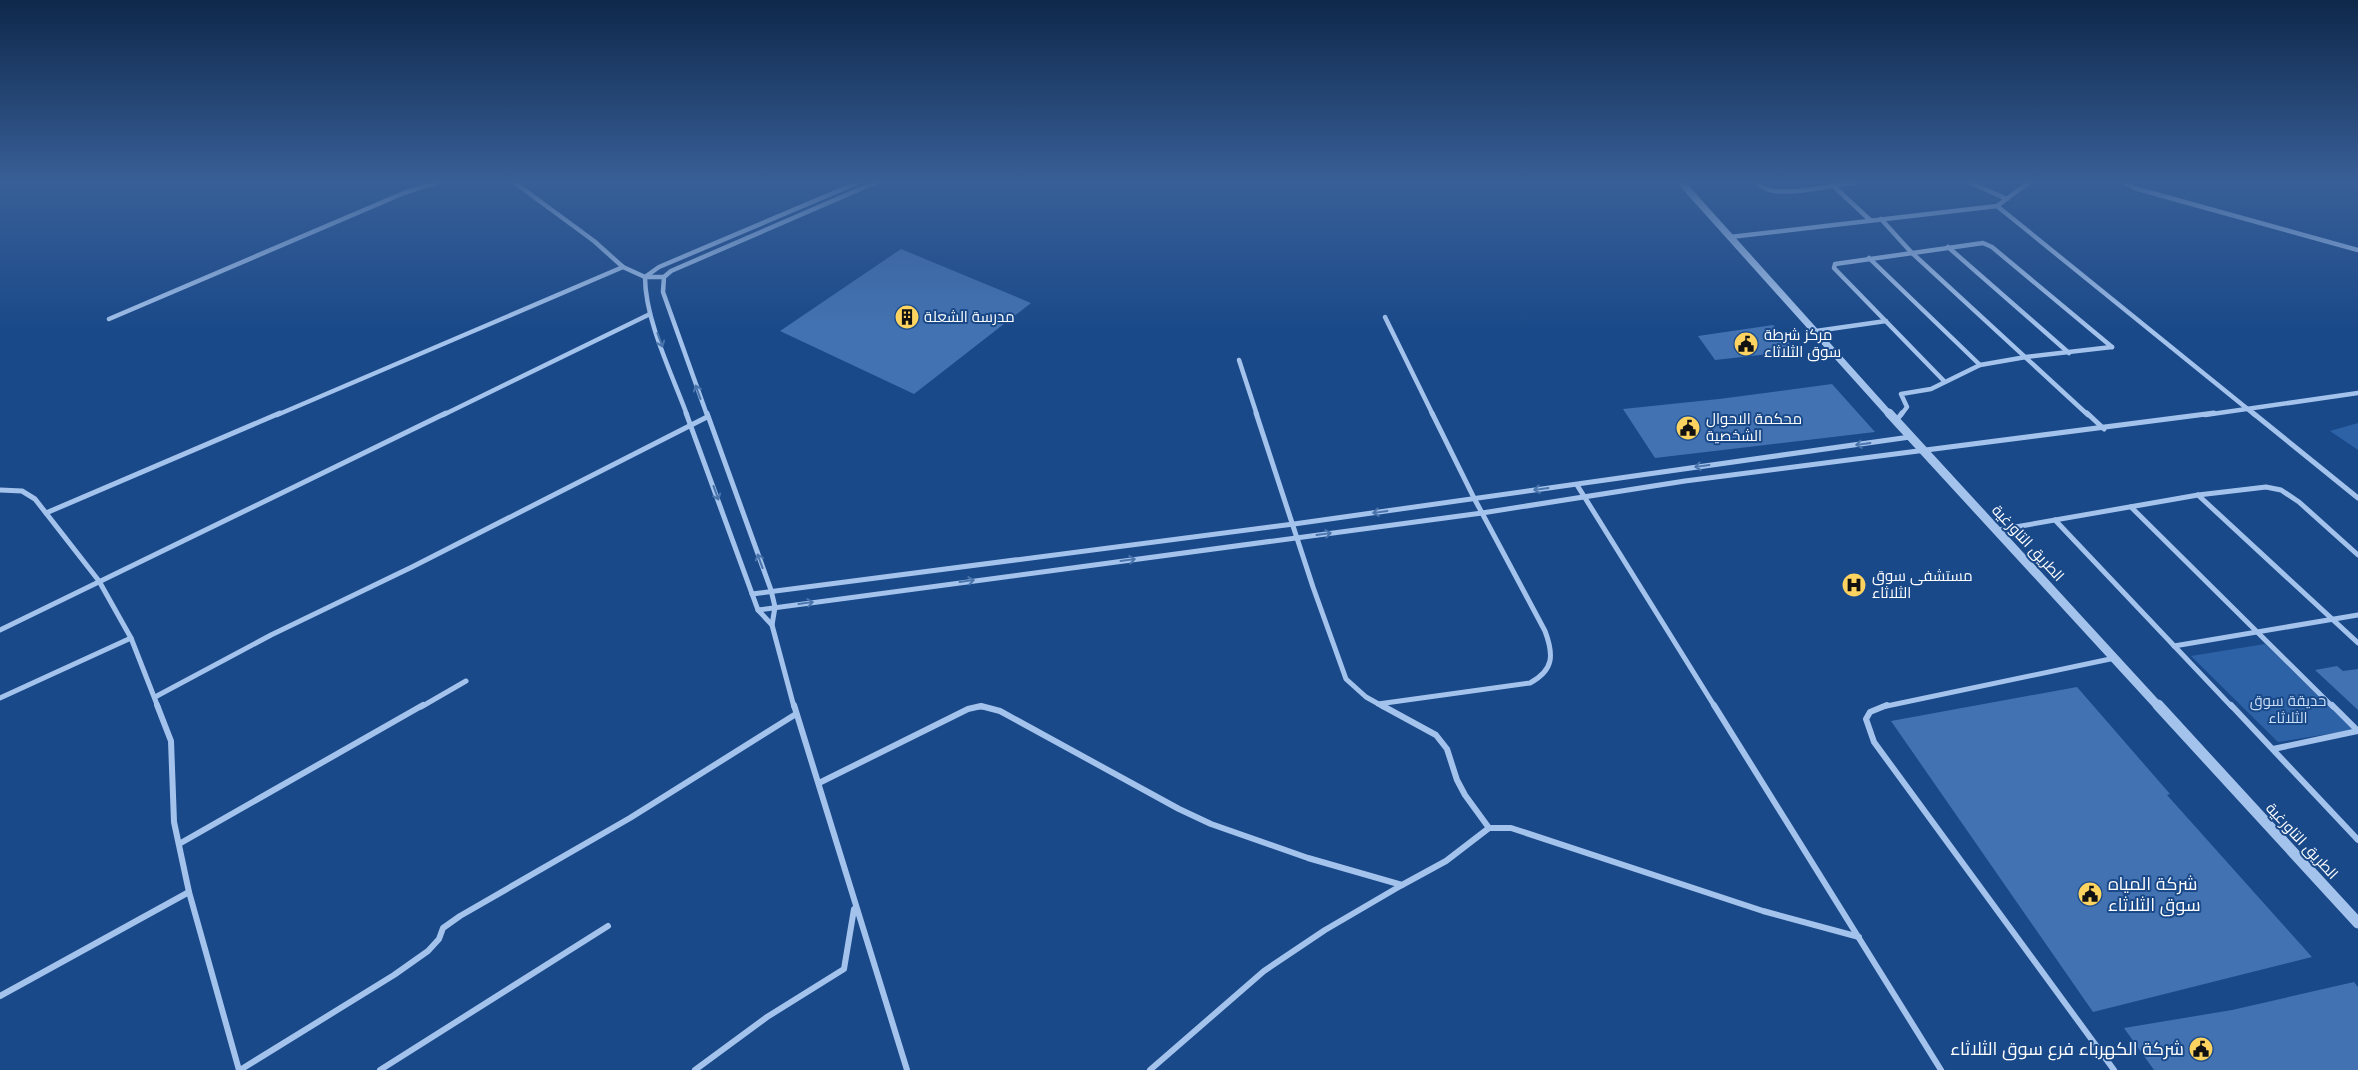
<svg xmlns="http://www.w3.org/2000/svg" width="2358" height="1070" font-family="'DM Sans',Cairo,sans-serif">
	<style>
		.green { fill: #2d62a7 }
		.building { fill: #4372b2 }
		.lines { fill: none; stroke-linecap: round; stroke-linejoin: round }
		.minor-far2 { stroke: #a4c3ec; stroke-width: 4.5 }
		.minor-far1 { stroke: #a4c3ec; stroke-width: 5 }
		.minor { stroke: #a4c3ec; stroke-width: 6 }
		.tertiary-far2 { stroke: #a4c3ec; stroke-width: 7 }
		.tertiary-far1 { stroke: #a4c3ec; stroke-width: 9 }
		.tertiary { stroke: #a4c3ec; stroke-width: 11 }
		.oneway { stroke: #4a74ac }
		.labels { text-anchor: middle; stroke-width: 4; stroke-linejoin: round; paint-order: stroke }
		.poi-label { font-size: 15px; fill: #fff; stroke: #1a4989; text-anchor: start }
		.street-label { font-size: 15px; fill: #fff; stroke: #1a4989 }
		.park-label { font-size: 15px; fill: #c9def9; stroke: #1a4989 }
		.near-poi-label { font-size: 18px; fill: #fff; stroke: #1a4989; text-anchor: start }
	</style>
	<rect width="100%" height="100%" fill="#1a4989"/>
	<g class="green">
		<path d="M2358,423v27l-28,-19z"/>
		<path d="M2265,644l88,86 -75,12 -87,-86z"/>
	</g>
	<g class="building">
		<path d="M901,249l130,54 -117,91 -134,-63z"/>
		<path d="M1773,325l23,26 -81,9 -17,-24z"/>
		<path d="M1832,384l43,48 -220,26 -32,-49 96,-10z"/>
		<path d="M2337,666l6,5 15,-2v41l-43,-40z"/>
		<path d="M2077,687l93,107 -3,1 145,162 -219,55 -202,-291z"/>
		<path d="M2354,982l4,5v83h-204l-30,-42 108,-18z"/>
	</g>
	<g class="lines">
		<g class="minor-far2">
			<path d="M511,180l83,61 29,26 22,10h19"/>
			<path d="M1754,180c5,5 12,10 20,11 26,3 65,-7 92,-11"/>
			<path d="M1827,180l43,40"/>
			<path d="M1964,180l43,19"/>
			<path d="M2122,180l12,8 224,62"/>
			<path d="M1997,206l258,209"/>
			<path d="M1881,219l30,33 177,163"/>
			<path d="M1730,237l267,-31 35,-26"/>
			<path d="M1948,247l121,106"/>
			<path d="M1869,258l111,107"/>
			<path d="M1385,317l48,98"/>
			<path d="M109,319l295,-126 39,-13"/>
			<path d="M1816,331l70,-10"/>
			<path d="M1239,360l18,55"/>
			<path d="M1944,381l-110,-113 1,-4 148,-21 9,4 120,100"/>
			<path d="M277,415l346,-148"/>
			<path d="M443,415l207,-101"/>
			<path d="M687,415c-15,-41 -42,-95 -42,-138l14,-10 205,-87"/>
			<path d="M707,415l-44,-123 1,-15 7,-6 210,-91"/>
			<path d="M1901,415l6,-8 -6,-13 30,-5 49,-24 46,-8 86,-10"/>
			<path d="M2205,415l153,-22"/>
		</g>
		<g class="minor-far1">
			<path d="M686,413l72,197 14,15"/>
			<path d="M707,413l64,177 4,17 -3,18 22,82"/>
			<path d="M1256,413l57,174 33,92 20,18 18,10"/>
			<path d="M2087,413l17,16"/>
			<path d="M2253,413l105,85"/>
			<path d="M1896,421l6,-8"/>
			<path d="M1577,485l138,222"/>
			<path d="M0,490l22,1 13,8 64,82 32,57 27,69"/>
			<path d="M2198,495l160,148"/>
			<path d="M2131,507l202,200"/>
			<path d="M46,513l234,-100"/>
			<path d="M2055,520l177,187"/>
			<path d="M1998,530l200,-35 68,-8 15,3 18,12 59,53"/>
			<path d="M752,594l542,-70 616,-87"/>
			<path d="M758,610l724,-97 203,-32 529,-68"/>
			<path d="M0,630l446,-217"/>
			<path d="M2174,646l184,-31"/>
			<path d="M155,697l116,-62 141,-68 295,-150"/>
			<path d="M0,698l131,-60"/>
			<path d="M1378,704l152,-21c24,-13 24,-28 15,-52l-71,-133 -42,-85"/>
			<path d="M421,707l45,-26"/>
			<path d="M978,707h5"/>
			<path d="M1882,707l233,-49"/>
		</g>
		<g class="minor">
			<path d="M157,705l14,36 3,81 15,70 50,178"/>
			<path d="M794,705l113,365"/>
			<path d="M1381,705l55,30 11,14 10,31 8,15 24,33"/>
			<path d="M1714,705l227,365"/>
			<path d="M1887,705l-17,7 -4,7 8,23 240,328"/>
			<path d="M2231,705l127,135"/>
			<path d="M2332,705l26,26"/>
			<path d="M2273,749l85,-18"/>
			<path d="M819,783l149,-74 13,-3 19,5 179,98 32,15 97,34 94,27 -77,45 -61,41 -114,99"/>
			<path d="M179,844l244,-139"/>
			<path d="M1402,885l44,-24 43,-33h22l252,83 96,26"/>
			<path d="M0,996l189,-104"/>
			<path d="M240,1070l154,-95 34,-24 11,-12 4,-11 17,-12 170,-98 166,-104"/>
			<path d="M380,1070l228,-144"/>
			<path d="M695,1070l72,-53 77,-48 10,-60"/>
		</g>
		<path class="tertiary-far2" d="M1679,180l211,235"/>
		<path class="tertiary-far1" d="M1889,413l270,294"/>
		<path class="tertiary" d="M2158,705l200,218"/>
	</g>
	<defs><path id="oneway-shaft" d="M-6 0H5M1.5-3L5.5 0L1.5 3" fill="none" stroke-width="1.6" stroke-linecap="round" stroke-linejoin="round" transform="scale(1.25)"/></defs>
	<g class="oneway">
		<use href="#oneway-shaft" transform="translate(660 340) rotate(70)"/>
		<use href="#oneway-shaft" transform="translate(698 392) rotate(-110)"/>
		<use href="#oneway-shaft" transform="translate(1863 444) rotate(172)"/>
		<use href="#oneway-shaft" transform="translate(1702 466) rotate(172)"/>
		<use href="#oneway-shaft" transform="translate(1541 489) rotate(172)"/>
		<use href="#oneway-shaft" transform="translate(716 493) rotate(70)"/>
		<use href="#oneway-shaft" transform="translate(1380 512) rotate(172)"/>
		<use href="#oneway-shaft" transform="translate(1324 534) rotate(-8)"/>
		<use href="#oneway-shaft" transform="translate(1128 560) rotate(-8)"/>
		<use href="#oneway-shaft" transform="translate(760 561) rotate(-110)"/>
		<use href="#oneway-shaft" transform="translate(967 581) rotate(-8)"/>
		<use href="#oneway-shaft" transform="translate(806 603) rotate(-8)"/>
	</g>
	<linearGradient id="sky" x2="0" y2="1"><stop stop-color="#0e284b"/><stop offset="0.55" stop-color="#385f97"/><stop offset="1" stop-color="#385f97" stop-opacity="0"/></linearGradient>
	<rect width="2358" height="330" fill="url(#sky)"/>
	<defs>
		<symbol id="building-disc" viewBox="-11 -11 22 22"><circle r="9.5" fill="#fed360" stroke="#1a4989"/><path d="M-4-6H4V6H1V3H-1V6H-4ZM-2.5-4.3h1.7v1.8h-1.7ZM.8-4.3h1.7v1.8H.8ZM-2.5-1h1.7V.8h-1.7ZM.8-1h1.7V.8H.8Z" fill="#111"/></symbol>
		<symbol id="civic-disc" viewBox="-11 -11 22 22"><circle r="9.5" fill="#fed360" stroke="#1a4989"/><path d="M-.6-6.5H3V-4.5H.6V-3L4-1V1h2V6H-6V1h2V-1L-.6-3ZM-1.2 2.5V6h2.4V2.5Z" fill="#111"/></symbol>
		<symbol id="hospital-disc" viewBox="-11 -11 22 22"><circle r="9.5" fill="#fed360" stroke="#1a4989"/><path d="M-5-5h3v3.5h4V-5h3V5h-3V1.5h-4V5h-3Z" fill="#111"/></symbol>
	</defs>
	<g fill-rule="evenodd">
		<use href="#building-disc" x="893" y="303" width="28" height="28"/>
		<use href="#civic-disc" x="1732" y="330" width="28" height="28"/>
		<use href="#civic-disc" x="1674" y="414" width="28" height="28"/>
		<use href="#hospital-disc" x="1840" y="571" width="28" height="28"/>
		<use href="#civic-disc" x="2076" y="880" width="28" height="28"/>
		<use href="#civic-disc" x="2187" y="1035" width="28" height="28"/>
	</g>
	<g class="labels">
		<g class="poi-label">
			<text x="924" y="322">مدرسة الشعلة</text>
			<text x="1764" y="340">مركز شرطة<tspan x="1764" dy="17">سوق الثلاثاء</tspan></text>
			<text x="1706" y="424">محكمة الاحوال<tspan x="1706" dy="17">الشخصية</tspan></text>
			<text x="1872" y="581">مستشفى سوق<tspan x="1872" dy="17">الثلاثاء</tspan></text>
		</g>
		<g class="street-label">
			<text transform="translate(2028 543) rotate(47)" y="5">الطريق التاورغية</text>
			<text transform="translate(2302 841) rotate(47)" y="5">الطريق التاورغية</text>
		</g>
		<g class="park-label">
			<text x="2288" y="706">حديقة سوق<tspan x="2288" dy="17">الثلاثاء</tspan></text>
		</g>
		<g class="near-poi-label">
			<text x="2108" y="890">شركة المياه<tspan x="2108" dy="21">سوق الثلاثاء</tspan></text>
			<text x="2184" y="1055" text-anchor="end">شركة الكهرباء فرع سوق الثلاثاء</text>
		</g>
	</g>
</svg>
